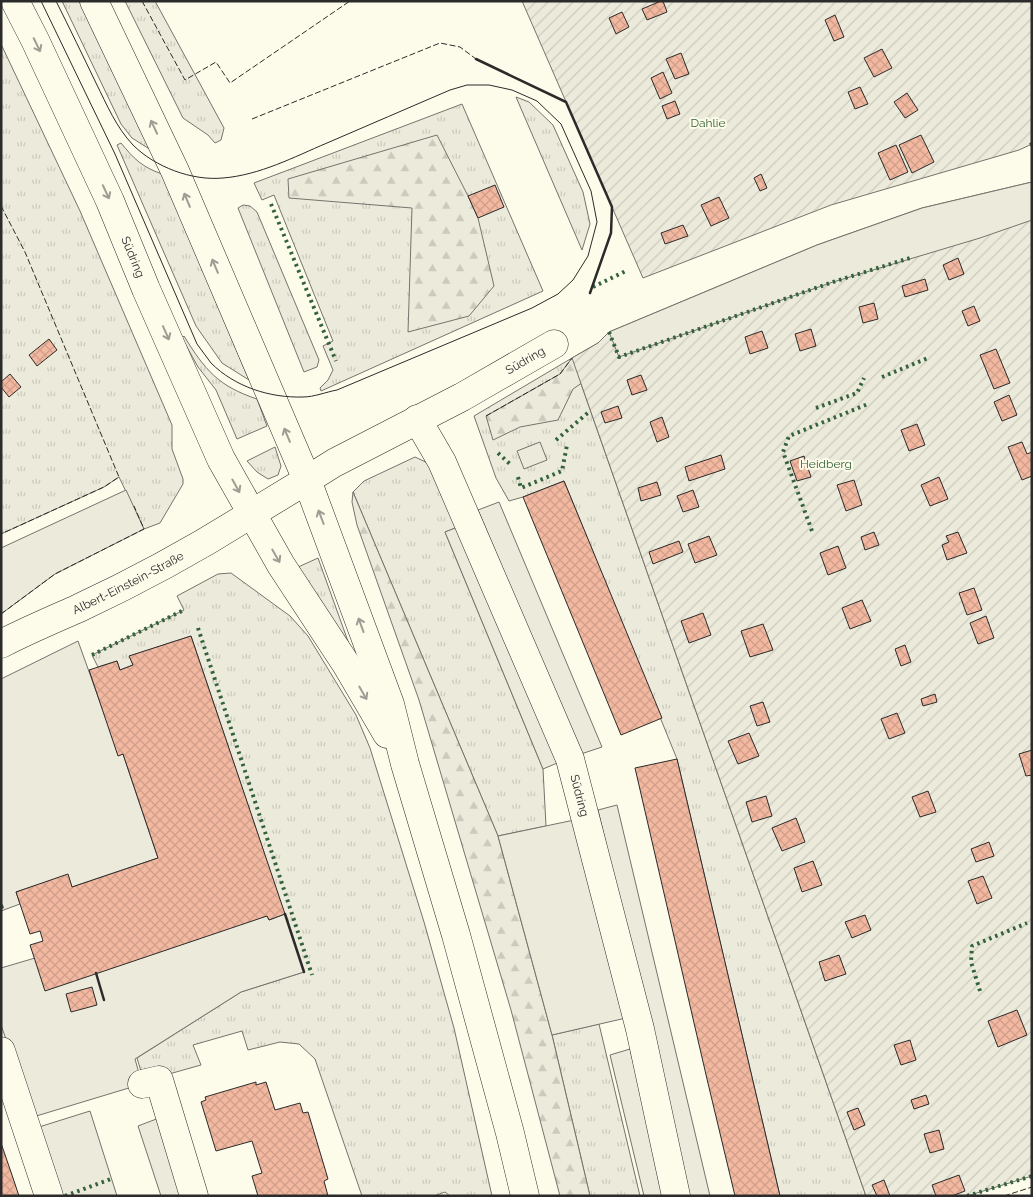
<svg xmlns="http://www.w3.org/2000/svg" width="1033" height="1197" font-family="Raleway,sans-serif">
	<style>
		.grass { fill: url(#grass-tufts); stroke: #74746e }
		.forest { fill: url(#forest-firs); stroke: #74746e }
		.garden { fill: url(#garden-furrows); stroke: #74746e }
		.parking { fill: #eceadb; stroke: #74746e }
		.building { fill: url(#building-cross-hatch); stroke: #2b2b2b }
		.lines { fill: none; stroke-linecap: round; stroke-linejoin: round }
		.minor-casing { stroke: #2b2b2b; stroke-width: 29 }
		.major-casing { stroke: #2b2b2b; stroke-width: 29 }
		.minor { stroke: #fdfbea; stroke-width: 28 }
		.major { stroke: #fdfbea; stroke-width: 28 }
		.tram { stroke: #2b2b2b; stroke-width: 1 }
		.hedge { stroke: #34623c; stroke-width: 4; stroke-dasharray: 2.5 4; stroke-linecap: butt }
		.fence { stroke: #2b2b2b; stroke-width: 1; stroke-dasharray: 6 2.5; stroke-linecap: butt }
		.wall { stroke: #2b2b2b; stroke-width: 2.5 }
		.oneway { stroke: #9e9d94 }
		.labels { text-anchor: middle; stroke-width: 4; stroke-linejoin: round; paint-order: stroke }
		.park-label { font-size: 12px; fill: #34623c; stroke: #fdfbea }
		.street-label { font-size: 12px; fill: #2b2b2b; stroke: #fdfbea }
	</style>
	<defs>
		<pattern id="grass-tufts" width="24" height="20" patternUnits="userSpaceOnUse" patternTransform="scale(1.25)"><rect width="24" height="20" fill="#ecebdb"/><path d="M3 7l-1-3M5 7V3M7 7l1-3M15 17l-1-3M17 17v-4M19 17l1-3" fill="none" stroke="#cbcabc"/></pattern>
		<pattern id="forest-firs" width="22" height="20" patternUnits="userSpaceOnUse" patternTransform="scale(1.25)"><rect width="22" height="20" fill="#ecebdb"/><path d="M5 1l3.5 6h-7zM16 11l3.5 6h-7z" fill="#cbcabc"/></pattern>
		<pattern id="garden-furrows" width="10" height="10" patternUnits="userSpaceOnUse" patternTransform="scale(1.25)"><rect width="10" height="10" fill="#ecebdb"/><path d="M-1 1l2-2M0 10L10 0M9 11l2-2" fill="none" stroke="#cbcabc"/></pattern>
		<pattern id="building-cross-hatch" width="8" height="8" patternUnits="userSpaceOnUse" patternTransform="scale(1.25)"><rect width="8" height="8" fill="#f2b8a0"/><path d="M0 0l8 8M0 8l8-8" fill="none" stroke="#d09e8a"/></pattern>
	</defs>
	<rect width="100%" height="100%" fill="#fdfbea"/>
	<g class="grass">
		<path d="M62,1h17l72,149 -19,-12 -11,-14z"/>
		<path d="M125,1h30l69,127 -3,12 -6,3 -7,-8 -25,-17z"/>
		<path d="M1,44l79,167 92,214v24l11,30v5l-23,39 -16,6 -25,-52 -15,10 -103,47z"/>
		<path d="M516,97l13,5 24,23 30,67 7,32 -8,26z"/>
		<path d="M462,104l81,187 -222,100 -1,-3 8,-8 5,-10 -10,-24 10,-5 -59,-146 -12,5 -8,-17z"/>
		<path d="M121,143c13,16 21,24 41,31l87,206 -27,-17 -26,-37 -79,-181z"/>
		<path d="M243,205l7,1 7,6 62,148 -2,7 -13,5 -66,-164z"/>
		<path d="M184,336c21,34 34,50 73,63l10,27 -30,13 -21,-49 -18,-23 -16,-29z"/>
		<path d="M572,358l294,838h-86l-103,-437 -113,-278 -41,16 -14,4 -13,-23 -22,-62z"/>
		<path d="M275,447l6,19 -3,9 -10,4 -11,-7 -10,-11z"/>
		<path d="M415,457l17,8 31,60 -18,7 98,237 3,57 -48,10 -145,-344 11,-11z"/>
		<path d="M318,558l31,86 -53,-76z"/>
		<path d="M231,573l59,43 18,20 48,79 14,33 54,174 30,106 38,168h-42l-5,-4 -11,4h-72l-47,-137 -16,-15 -19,-2 -32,8 -6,-19 -49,14 8,20 -57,16 -7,-23 104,-66 63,-20 -113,-336 -61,20 3,9 -13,5 -3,-9 -19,6 -6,-12 92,-45 -7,-14 41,-22z"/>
		<path d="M599,1024l41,172h-50l-38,-161z"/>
	</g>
	<g class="forest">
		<path d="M437,135l31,61 10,22 16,68 -25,30 -61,16 4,-124 -123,-10 -1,-19z"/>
		<path d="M598,343l7,24 -32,22 -15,31 -38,7 -27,13 -7,-24 74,-42 12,-16z"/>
		<path d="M353,492l145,344 54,199 38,161h-30l-49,-186 -92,-310 -62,-175 -5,-23z"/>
	</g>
	<g class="garden">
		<path d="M522,1h510v143l-13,6 -188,55 -188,73z"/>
		<path d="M1032,182v994l-65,20h-101l-294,-838 26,-15 11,-11 208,-87 105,-37z"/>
	</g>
	<g class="parking">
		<path d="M1032,182v38l-52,18 -147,44 -214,75 -10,-25 208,-87 105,-37z"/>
		<path d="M540,442l7,18 -23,9 -7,-18z"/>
		<path d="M126,490l18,39 -89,45 -54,40v-66z"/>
		<path d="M499,502l103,245 -21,7 -103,-244z"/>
		<path d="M463,525l99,236 -19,8 -98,-237z"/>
		<path d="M78,641l41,114 4,-1 35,104 -86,29 -4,-12 -52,17 4,12 -19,7v-232z"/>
		<path d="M617,805l93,391h-21l-91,-386z"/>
		<path d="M579,819l47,199 -74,17 -54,-199z"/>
		<path d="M285,914l19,58 -63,20 -106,67 7,25 -109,33 -32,-92v-57l34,-10 232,-42 2,4z"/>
		<path d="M630,1049l36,147h-22l-34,-141z"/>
		<path d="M90,1111l27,85h-55l-23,-69z"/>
		<path d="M159,1118l24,78h-22l-23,-70z"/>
	</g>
	<g class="building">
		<path d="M661,1h2l4,11 -20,8 -5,-11z"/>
		<path d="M622,12l7,15 -13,7 -7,-16z"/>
		<path d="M835,15l9,22 -10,4 -9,-21z"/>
		<path d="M882,49l10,19 -18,9 -10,-19z"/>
		<path d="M681,53l8,21 -14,5 -9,-20z"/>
		<path d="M663,72l9,21 -12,6 -9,-21z"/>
		<path d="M860,87l8,17 -13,5 -7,-17z"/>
		<path d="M907,93l11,17 -13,8 -11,-16z"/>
		<path d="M675,101l5,13 -13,5 -5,-13z"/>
		<path d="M921,135l13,27 -22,11 -13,-28z"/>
		<path d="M896,145l12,27 -18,8 -12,-27z"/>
		<path d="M761,174l6,14 -7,3 -6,-13z"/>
		<path d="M495,185l9,22 -26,11 -10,-22z"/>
		<path d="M719,197l10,21 -18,8 -10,-21z"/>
		<path d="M683,225l5,11 -23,8 -4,-11z"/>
		<path d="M958,258l6,16 -15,6 -6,-15z"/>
		<path d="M925,279l3,11 -23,7 -3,-11z"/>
		<path d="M874,303l4,16 -15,4 -4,-16z"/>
		<path d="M974,306l6,15 -12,5 -6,-15z"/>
		<path d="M811,329l5,17 -16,5 -5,-17z"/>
		<path d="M762,331l6,17 -18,6 -5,-17z"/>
		<path d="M49,339l8,11 -20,16 -8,-11z"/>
		<path d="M996,349l14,34 -16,6 -14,-34z"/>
		<path d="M10,374l11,13 -12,10 -8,-10v-5z"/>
		<path d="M641,375l6,15 -15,5 -5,-15z"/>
		<path d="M1009,395l8,20 -15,6 -8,-19z"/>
		<path d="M618,406l4,12 -17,5 -4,-11z"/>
		<path d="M662,417l7,20 -12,5 -7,-20z"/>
		<path d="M917,424l8,21 -16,6 -8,-21z"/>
		<path d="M1022,442l5,12 5,-2v24l-10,4 -14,-33z"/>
		<path d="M721,455l4,14 -36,12 -4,-14z"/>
		<path d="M804,456l7,21 -14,4 -7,-20z"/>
		<path d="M939,477l9,22 -18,7 -9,-21z"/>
		<path d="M854,480l8,25 -16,6 -9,-26z"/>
		<path d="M564,481l98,237 -41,17 -98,-238z"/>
		<path d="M657,482l4,13 -20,6 -3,-13z"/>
		<path d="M693,490l6,17 -16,5 -6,-16z"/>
		<path d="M874,532l5,13 -14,5 -4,-13z"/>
		<path d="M958,532l9,21 -20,7 -5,-15 7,-3 -3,-6z"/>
		<path d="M709,536l8,19 -22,8 -7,-19z"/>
		<path d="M679,541l4,11 -30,12 -4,-12z"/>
		<path d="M838,546l8,22 -18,7 -8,-22z"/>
		<path d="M974,588l8,22 -15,5 -8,-22z"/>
		<path d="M862,600l9,21 -21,8 -8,-21z"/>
		<path d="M703,613l8,22 -22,8 -8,-22z"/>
		<path d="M986,616l8,22 -16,6 -8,-21z"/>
		<path d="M763,624l10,26 -23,7 -9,-26z"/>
		<path d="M191,636l94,278 -16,6 -2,-4 -222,75 -15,-46 13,-4 -3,-10 -10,3 -14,-42 52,-18 4,13 86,-29 -35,-104 -5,2 -29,-86 28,-9 3,9 13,-5 -4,-9z"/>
		<path d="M905,645l6,17 -10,4 -6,-17z"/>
		<path d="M935,694l2,8 -14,4 -2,-7z"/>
		<path d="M763,702l7,20 -13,4 -7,-20z"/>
		<path d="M897,713l8,20 -16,6 -8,-20z"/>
		<path d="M749,733l10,23 -21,8 -10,-23z"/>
		<path d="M1032,750v25l-6,1 -7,-22z"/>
		<path d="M677,759l39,165 64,272h-45l-28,-117 -72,-311z"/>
		<path d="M928,791l8,21 -16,5 -8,-20z"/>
		<path d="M766,796l6,20 -20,6 -6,-20z"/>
		<path d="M796,818l9,24 -23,9 -10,-23z"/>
		<path d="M989,842l5,14 -18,6 -5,-13z"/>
		<path d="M813,861l9,24 -20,7 -8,-24z"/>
		<path d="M983,876l9,22 -15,6 -9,-23z"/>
		<path d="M865,915l6,15 -19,8 -7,-16z"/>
		<path d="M839,955l7,19 -21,7 -6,-19z"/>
		<path d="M92,987l5,18 -26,7 -5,-18z"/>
		<path d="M1017,1010l10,25 -29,12 -10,-26z"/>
		<path d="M910,1040l6,20 -15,5 -7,-20z"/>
		<path d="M256,1082v3l10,-3 9,28 25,-7 3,10 5,-1 20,67 -4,2 4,15h-70l-6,-20 10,-3 -10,-32 -36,10 -15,-49 5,-2 -1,-3z"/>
		<path d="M926,1095l3,9 -15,5 -3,-9z"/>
		<path d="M858,1108l7,17 -11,5 -7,-18z"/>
		<path d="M939,1130l5,19 -14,4 -6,-19z"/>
		<path d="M1,1143l12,35 6,18h-18z"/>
		<path d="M959,1175l6,16 -13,5h-16l-4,-11z"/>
		<path d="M884,1180l6,16h-13l-5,-11z"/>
	</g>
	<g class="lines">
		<defs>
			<g id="minor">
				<path id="s1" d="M417,419l25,43 128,297 70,270 36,167"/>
				<path id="s2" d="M307,480l27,-17 128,-66 92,-53"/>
				<path id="s3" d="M1,644c25,-13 51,-24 76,-35 60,-28 119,-60 174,-95"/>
				<path d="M1,1051l48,145"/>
				<path d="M142,1084l17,-4 35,116"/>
			</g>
			<g id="major">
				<path id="s4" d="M15,1l20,39 75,161 36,88 75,170 60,106 65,99 41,70"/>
				<path d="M94,1l81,170 132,309 83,224 15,60 51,171 54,198 15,63"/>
				<path d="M251,514l56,-34"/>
			</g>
		</defs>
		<use href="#minor" class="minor-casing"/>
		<use href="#major" class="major-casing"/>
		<use href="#minor" class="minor"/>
		<use href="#major" class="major"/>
		<path class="tram" d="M41,1l74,153 82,190c5,6 9,13 14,19 24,24 59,35 92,34 11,0 23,-5 34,-7l195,-82 26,-14 15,-14 15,-24 9,-34 -6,-31 -30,-67 -24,-23 -25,-11 -23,-5h-22l-17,5c-41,18 -82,35 -123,53 -33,14 -67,32 -104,35 -31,3 -68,-11 -90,-33 -17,-18 -26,-40 -37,-62 -13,-27 -26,-54 -40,-82"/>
		<g class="hedge">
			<path d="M1030,145l2,-1"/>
			<path d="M271,204l65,157"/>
			<path d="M593,287l35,-17"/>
			<path d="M609,332l10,25 214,-75 80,-25"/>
			<path d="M882,377l46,-19"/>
			<path d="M816,408l41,-15 7,-15"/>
			<path d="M556,440l34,-29"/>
			<path d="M498,453l13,12"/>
			<path d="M518,477l3,11 41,-17 5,-26"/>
			<path d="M812,531l-29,-79 6,-16 79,-32"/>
			<path d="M198,628l114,347"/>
			<path d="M92,655l92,-45"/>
			<path d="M1,907l3,-1"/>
			<path d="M980,991l-9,-29 1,-16 55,-23"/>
			<path d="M65,1196l46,-17"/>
			<path d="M967,1196l65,-20"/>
		</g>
		<g class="fence">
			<path d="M142,1l43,79 31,-18 14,21 120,-82"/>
			<path d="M252,119l188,-76 20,4 16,12"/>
			<path d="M1,206l24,46 94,225 -15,10 -103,47"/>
			<path d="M486,416l74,-42 12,-16"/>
			<path d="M1,614l54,-40 89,-45 -10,-23"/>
			<path d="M1004,1196l28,-9"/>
		</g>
		<g class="wall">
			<path d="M476,59l90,43 46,105 -1,26 -21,60"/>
			<path d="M285,914l19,58"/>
			<path d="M96,973l8,27"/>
		</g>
	</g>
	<defs><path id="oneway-shaft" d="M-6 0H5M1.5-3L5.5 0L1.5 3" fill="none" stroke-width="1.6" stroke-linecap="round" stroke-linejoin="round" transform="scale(1.25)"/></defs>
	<g class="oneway">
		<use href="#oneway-shaft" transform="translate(37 45) rotate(64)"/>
		<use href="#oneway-shaft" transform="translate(154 127) rotate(-115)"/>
		<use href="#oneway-shaft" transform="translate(106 192) rotate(65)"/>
		<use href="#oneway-shaft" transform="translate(187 200) rotate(-113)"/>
		<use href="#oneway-shaft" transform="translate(215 266) rotate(-113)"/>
		<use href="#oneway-shaft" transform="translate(166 333) rotate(66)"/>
		<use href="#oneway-shaft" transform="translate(287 435) rotate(-113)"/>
		<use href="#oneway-shaft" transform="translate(236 486) rotate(61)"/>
		<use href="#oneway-shaft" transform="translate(321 517) rotate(-111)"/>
		<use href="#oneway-shaft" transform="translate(276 556) rotate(60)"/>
		<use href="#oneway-shaft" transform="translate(361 625) rotate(-110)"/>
		<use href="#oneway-shaft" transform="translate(363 693) rotate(60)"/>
	</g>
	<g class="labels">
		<g class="park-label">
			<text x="708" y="127">Dahlie</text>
			<text x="826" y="468">Heidberg</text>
		</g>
		<g class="street-label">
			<text dy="4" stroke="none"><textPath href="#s4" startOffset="282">Südring</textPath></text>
			<text dy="4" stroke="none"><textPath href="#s2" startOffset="249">Südring</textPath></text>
			<text dy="4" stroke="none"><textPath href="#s3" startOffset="141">Albert-Einstein-Straße</textPath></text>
			<text dy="4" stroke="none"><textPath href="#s1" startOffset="411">Südring</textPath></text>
		</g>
	</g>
	<rect width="1033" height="1197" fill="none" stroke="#2b2b2b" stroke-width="5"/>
</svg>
